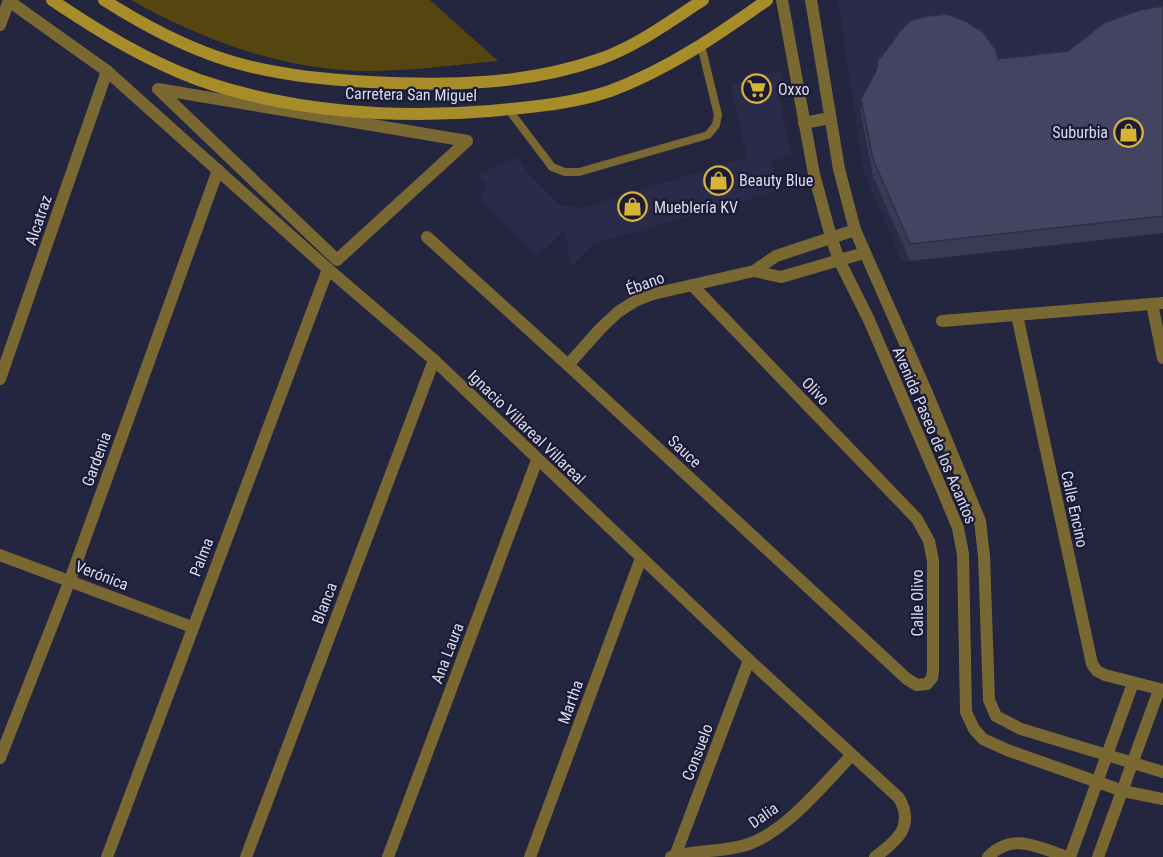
<svg xmlns="http://www.w3.org/2000/svg" width="1163" height="857" font-family="'Roboto Condensed',sans-serif">
	<style>
		.built { fill: #2a2a4b }
		.green { fill: #55460f }
		.lines { fill: none; stroke-linecap: round; stroke-linejoin: round }
		.service { stroke: #796831; stroke-width: 8 }
		.pedestrian { stroke: #796831; stroke-width: 12 }
		.minor { stroke: #796831; stroke-width: 12 }
		.secondary { stroke: #a78c2a; stroke-width: 12 }
		.wall { fill: #3a3a54 }
		.building { fill: #434462; stroke: #2f3045; stroke-width: 1.5 }
		.labels { text-anchor: middle; stroke-width: 4.5; stroke-linejoin: round; paint-order: stroke }
		.poi-label { font-size: 16px; fill: #dadbed; stroke: #1b1b35; text-anchor: start }
		.street-label { font-size: 16px; fill: #dadbed; stroke: #1b1b35 }
	</style>
	<rect width="100%" height="100%" fill="#24253f"/>
	<g class="built">
		<path d="M838,0h325v233l-261,29 -39,-92z"/>
		<path d="M781,70l5,20 -8,2 14,64 -20,5 6,30 -185,53 -22,23 -6,-36 -28,25 -57,-57 7,-14 -10,-11 41,-17 10,17 32,31 22,3 165,-51 -17,-72z"/>
	</g>
	<path class="green" d="M131,0h299l68,61c-44,4 -88,10 -132,10 -83,-1 -164,-31 -235,-71z"/>
	<g class="lines">
		<path class="service" d="M508,109l44,58 13,5h14l129,-37 8,-10 2,-10 -17,-70"/>
		<path class="pedestrian" d="M158,89l309,52 -130,119z"/>
		<g class="minor">
			<path d="M782,0l32,174 17,63 8,23 30,60 74,172 15,36 5,26 3,158 8,17 9,10 24,11 116,41 40,8"/>
			<path d="M811,0l28,169 16,61 72,163 53,128 4,35 5,144 7,16 25,13 142,43"/>
			<path d="M9,1l98,70 221,198 106,91 315,300 150,138c16,28 -2,43 -24,59"/>
			<path d="M0,25l9,-25"/>
			<path d="M804,123l26,-5"/>
			<path d="M427,237l141,128 339,314 10,6 10,-1 5,-6 1,-7v-110l-4,-20 -12,-22 -225,-234"/>
			<path d="M754,271l27,6 83,-24"/>
			<path d="M1152,304l11,54"/>
			<path d="M1017,315l75,349 5,7 8,4 58,15"/>
			<path d="M942,321l221,-18"/>
			<path d="M568,365l32,-36 18,-17 17,-11 18,-7 101,-23 22,-15 79,-26"/>
			<path d="M0,379l107,-308"/>
			<path d="M0,555l192,72"/>
			<path d="M0,758l70,-178 148,-410"/>
			<path d="M675,856l74,-196"/>
			<path d="M107,857l221,-588"/>
			<path d="M246,857l188,-497"/>
			<path d="M388,857l149,-397"/>
			<path d="M530,857l111,-299"/>
			<path d="M671,857c25,-8 53,-4 78,-13 37,-13 75,-60 102,-88"/>
			<path d="M988,857c25,-26 51,-9 80,0"/>
			<path d="M1070,857l63,-174"/>
			<path d="M1098,857l61,-167"/>
		</g>
		<g class="secondary">
			<path d="M52,0c46,31 95,61 147,80 92,32 195,39 291,31 40,-4 82,-7 120,-20 57,-21 108,-56 157,-91"/>
			<path d="M104,0c44,28 93,54 144,66 40,10 81,14 122,16 77,4 157,3 230,-23 37,-13 70,-38 103,-59"/>
		</g>
	</g>
	<path class="wall" d="M1163,6v227l-253,28 -37,-85 -12,-60v-17l137,-40 70,-8z"/>
	<path class="building" d="M1163,6v210l-253,28 -37,-85 -12,-60 16,-30 1,-10 4,-3 18,-25 11,-11 17,-4 19,-2 20,8 16,10 13,18 2,9 70,-8 36,-28 36,-13z"/>
	<defs>
		<symbol id="supermarket-ring" viewBox="-11 -11 22 22"><circle r="9.5" fill="#1b1b35" stroke="#d7b434" stroke-width="1.5"/><path d="M-6-5.5h2.5l.6 2H6L4.5 2H-2.5L-4.4-4H-6ZM-1.5 3.2a1.3 1.3 0 1 0 .1 0ZM3 3.2a1.3 1.3 0 1 0 .1 0Z" fill="#d7b434"/></symbol>
		<symbol id="shop-ring" viewBox="-11 -11 22 22"><circle r="9.5" fill="#1b1b35" stroke="#d7b434" stroke-width="1.5"/><path d="M-5-2.5h2.3a2.7 3.5 0 0 1 5.4 0H5L5.5 6h-11ZM-1.5-2.5h3a1.5 2.3 0 0 0-3 0Z" fill="#d7b434"/></symbol>
	</defs>
	<g fill-rule="evenodd">
		<use href="#supermarket-ring" x="740" y="72" width="33" height="33"/>
		<use href="#shop-ring" x="1112" y="116" width="33" height="33"/>
		<use href="#shop-ring" x="702" y="164" width="33" height="33"/>
		<use href="#shop-ring" x="616" y="190" width="33" height="33"/>
	</g>
	<g class="labels">
		<g class="poi-label">
			<text x="778" y="95">Oxxo</text>
			<text x="1108" y="138" text-anchor="end">Suburbia</text>
			<text x="739" y="186">Beauty Blue</text>
			<text x="654" y="213">Mueblería KV</text>
		</g>
		<g class="street-label">
			<text transform="translate(411 94) rotate(1)" y="6">Carretera San Miguel</text>
			<text transform="translate(38 220) rotate(-71)" y="6">Alcatraz</text>
			<text transform="translate(645 283) rotate(-20)" y="6">Ébano</text>
			<text transform="translate(816 391) rotate(46)" y="6">Olivo</text>
			<text transform="translate(527 427) rotate(44)" y="6">Ignacio Villareal Villareal</text>
			<text transform="translate(935 435) rotate(67)" y="6">Avenida Paseo de los Acantos</text>
			<text transform="translate(685 451) rotate(43)" y="6">Sauce</text>
			<text transform="translate(96 459) rotate(-70)" y="6">Gardenia</text>
			<text transform="translate(1075 509) rotate(78)" y="6">Calle Encino</text>
			<text transform="translate(201 557) rotate(-69)" y="6">Palma</text>
			<text transform="translate(102 575) rotate(21)" y="6">Verónica</text>
			<text transform="translate(324 603) rotate(-69)" y="6">Blanca</text>
			<text transform="translate(917 603) rotate(-90)" y="6">Calle Olivo</text>
			<text transform="translate(447 653) rotate(-69)" y="6">Ana Laura</text>
			<text transform="translate(570 702) rotate(-70)" y="6">Martha</text>
			<text transform="translate(697 752) rotate(-69)" y="6">Consuelo</text>
			<text transform="translate(763 815) rotate(-35)" y="6">Dalia</text>
		</g>
	</g>
</svg>
